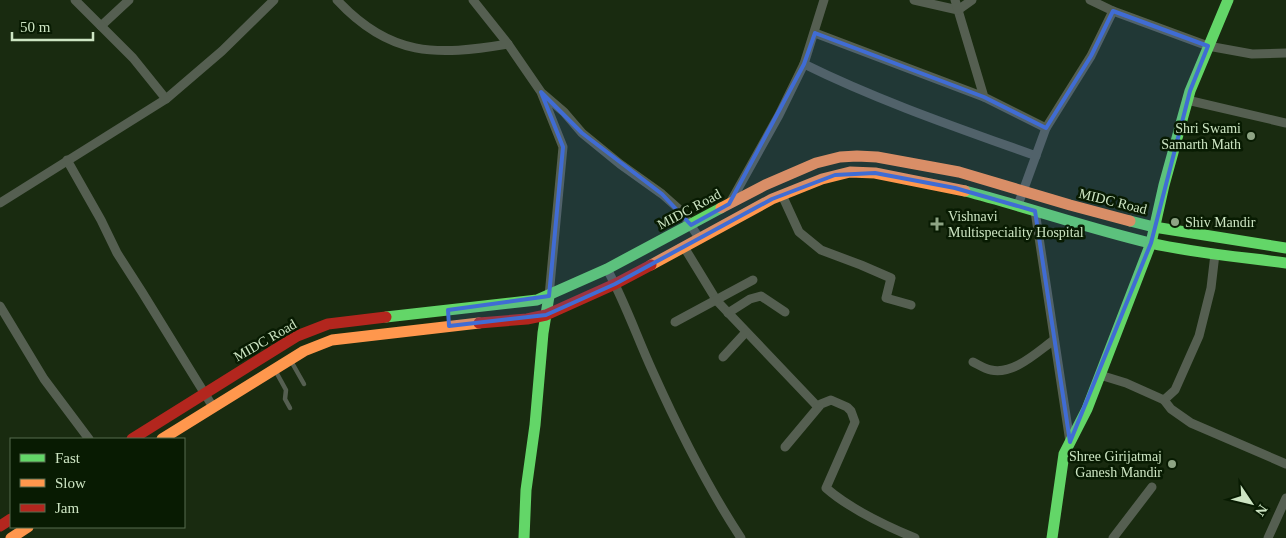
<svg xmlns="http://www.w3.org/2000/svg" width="1286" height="538" font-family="'Times New Roman',serif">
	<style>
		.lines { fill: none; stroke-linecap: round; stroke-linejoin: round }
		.lane { stroke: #555f51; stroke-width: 4.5 }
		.street { stroke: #555f51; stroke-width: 9 }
		.fast { stroke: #63d668; stroke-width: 11 }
		.slow { stroke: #ff974d; stroke-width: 11 }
		.jam { stroke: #b3261e; stroke-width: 11 }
		.marked { fill: #406cd4; fill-opacity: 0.2; stroke: #406cd4; stroke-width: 4; stroke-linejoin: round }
		.poi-dot { fill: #8ea484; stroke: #081b02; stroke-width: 2 }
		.labels { text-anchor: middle; stroke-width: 5; stroke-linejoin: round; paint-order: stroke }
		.poi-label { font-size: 14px; fill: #cde5c3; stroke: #081b02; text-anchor: end }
		.street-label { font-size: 14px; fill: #cde5c3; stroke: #081b02 }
	</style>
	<rect width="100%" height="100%" fill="#192b10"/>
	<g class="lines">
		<g class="lane">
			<path d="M291,361l13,23"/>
			<path d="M275,370l11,20 -1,9 5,9"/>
		</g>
		<g class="street">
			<path d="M337,0c53,57 99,56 171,44"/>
			<path d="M473,0l35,44 33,48 22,55 -14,149"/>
			<path d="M914,0l44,10 26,87 62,31"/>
			<path d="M955,0l3,10 14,-10"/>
			<path d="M1113,11l95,35 44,8 34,-1"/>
			<path d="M101,26l28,-26"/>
			<path d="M815,33l169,64"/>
			<path d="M804,64c75,37 154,64 232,92"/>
			<path d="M543,94l21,18 18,21 38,31 42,30 18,16 20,29"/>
			<path d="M166,99l56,-48 52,-51"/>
			<path d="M1187,100l99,23"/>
			<path d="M67,160l34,60 16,33 25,39 71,115"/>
			<path d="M782,195l17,37 22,18 40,15 30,13 -5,20 25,7"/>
			<path d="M0,203l166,-104 -33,-41 -58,-58"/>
			<path d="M730,203l49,-88 25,-51 20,-64"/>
			<path d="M1018,205l28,-77 45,-72 22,-45 -23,-11"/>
			<path d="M1035,211l35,231"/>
			<path d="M684,247l33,54 101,106"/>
			<path d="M607,269c18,33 30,68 45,101 26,58 54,115 89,168"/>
			<path d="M0,306l44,73 45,60"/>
			<path d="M728,313l22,-14 11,-3 24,16"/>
			<path d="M675,322l78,-42"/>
			<path d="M723,357l23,-25"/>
			<path d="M973,362c6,3 12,7 18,8 23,5 46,-18 63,-30"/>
			<path d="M1100,375l26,8 38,17 11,-10 24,-54 12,-48 4,-34"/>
			<path d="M1164,400l7,9 20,14 95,41"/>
			<path d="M785,447l36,-43 10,-4 16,7 4,4 4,11 -29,66c24,21 60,38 89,50"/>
			<path d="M1113,538l39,-51"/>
			<path d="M1268,538l18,-40"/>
		</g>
		<g class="fast">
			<path d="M965,191c62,16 122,37 185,52 44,10 91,14 136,20"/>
			<path d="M1130,221l24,6 132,21"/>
			<path d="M386,317l151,-17 70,-31 114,-61"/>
			<path d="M524,538l2,-48 9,-65 8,-92 6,-37"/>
			<path d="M1052,538l12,-84 23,-45 64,-166 13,-58 26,-94 38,-91"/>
		</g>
		<g class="slow">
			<path d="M721,208l44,-23 51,-22 24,-6 17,-1 20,1 82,15 111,33 60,16"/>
			<path d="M651,265l121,-66 50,-20 28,-7 25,1 90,18"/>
			<path d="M162,439l142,-88 28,-11 147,-17"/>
			<path d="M11,538l17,-11"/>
		</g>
		<g class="jam">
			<path d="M479,323l48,-4 19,-4 69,-31 36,-19"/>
			<path d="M132,439l165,-103 31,-12 58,-7"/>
			<path d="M0,526l11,-7"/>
		</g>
	</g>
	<path class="marked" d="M1113,11l95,35 -18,45 -39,152 -81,199 -35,-231 -80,-23 -80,-15 -40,2 -63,24 -157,85 -69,31 -97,11 -1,-16 101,-14 14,-149 -22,-55 41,41 80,61 29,31 38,-21 75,-140 11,-31 169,64 62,31 45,-72z"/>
	<g class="poi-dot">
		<circle cx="1251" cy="136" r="5"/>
		<circle cx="1175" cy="222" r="5"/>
		<path d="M934.5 216.5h5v5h5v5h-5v5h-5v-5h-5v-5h5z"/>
		<circle cx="1172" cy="464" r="5"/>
	</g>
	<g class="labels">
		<g class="poi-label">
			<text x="1241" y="133">Shri Swami<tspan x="1241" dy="16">Samarth Math</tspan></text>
			<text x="948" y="221" text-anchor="start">Vishnavi<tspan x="948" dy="16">Multispeciality Hospital</tspan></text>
			<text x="1185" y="227" text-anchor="start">Shiv Mandir</text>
			<text x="1162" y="461">Shree Girijatmaj<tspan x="1162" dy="16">Ganesh Mandir</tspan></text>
		</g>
		<g class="street-label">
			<text transform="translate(1113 201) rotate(14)" y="5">MIDC Road</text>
			<text transform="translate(689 209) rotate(-28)" y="5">MIDC Road</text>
			<text transform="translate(265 340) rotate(-30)" y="5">MIDC Road</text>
		</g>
	</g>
	<rect x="10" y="438" width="175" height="90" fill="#081b02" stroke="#576c4f"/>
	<rect x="20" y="454" width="25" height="8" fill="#63d668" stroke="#576c4f"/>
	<text x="55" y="463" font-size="15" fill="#cde5c3">Fast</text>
	<rect x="20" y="479" width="25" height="8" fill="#ff974d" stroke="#576c4f"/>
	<text x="55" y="488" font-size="15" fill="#cde5c3">Slow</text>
	<rect x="20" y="504" width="25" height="8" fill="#b3261e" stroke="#576c4f"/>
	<text x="55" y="513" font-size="15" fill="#cde5c3">Jam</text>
	<g transform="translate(1251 503) rotate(125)" stroke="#081b02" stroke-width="4" paint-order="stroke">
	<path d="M0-4L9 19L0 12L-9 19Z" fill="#cde5c3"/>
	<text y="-8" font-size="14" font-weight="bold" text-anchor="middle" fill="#cde5c3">N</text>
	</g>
	<path d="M12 32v8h81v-8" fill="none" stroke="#cde5c3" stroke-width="2.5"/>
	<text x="20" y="32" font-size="15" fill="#cde5c3" stroke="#081b02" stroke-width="4" paint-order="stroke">50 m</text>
</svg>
